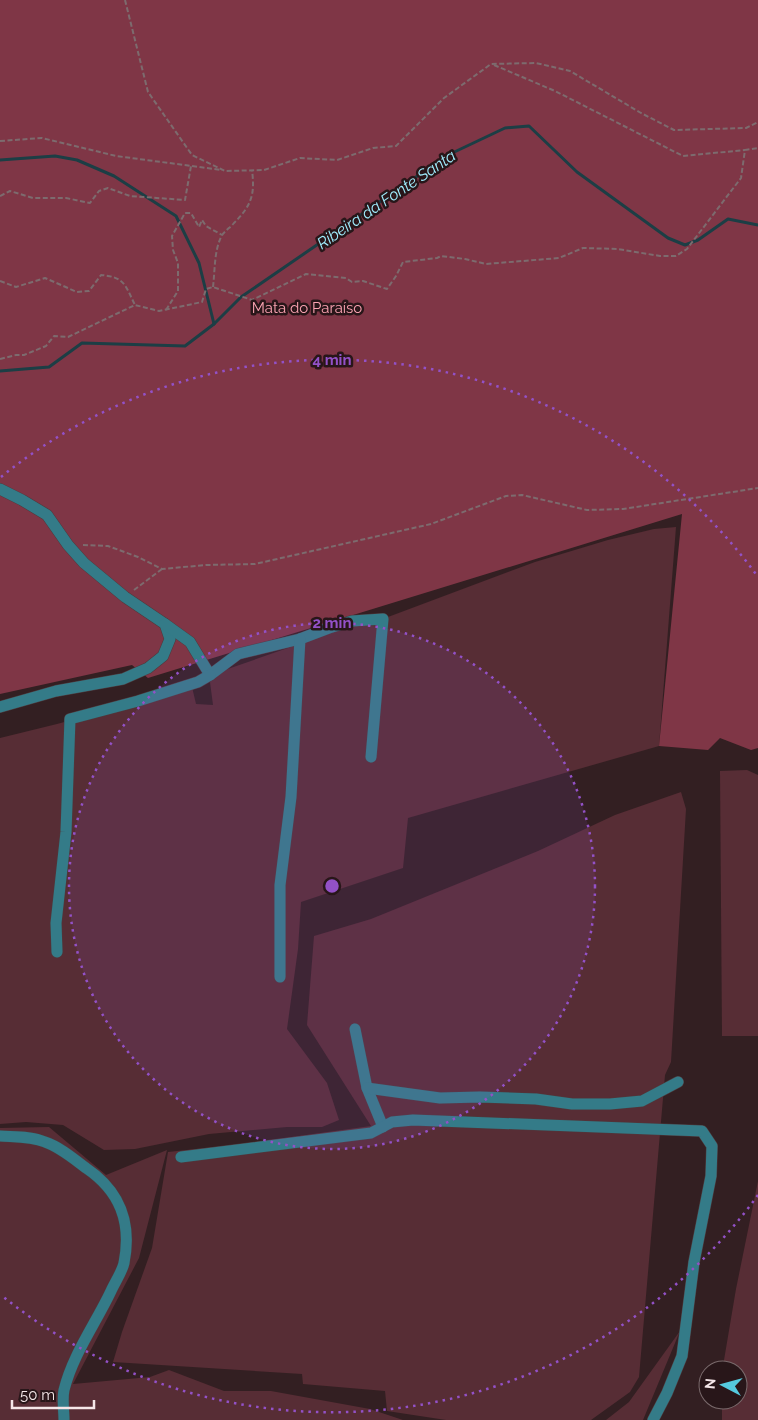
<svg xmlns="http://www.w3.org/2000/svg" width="758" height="1420" font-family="Raleway,sans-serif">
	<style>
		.green { fill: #572d35 }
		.forest { fill: #7f3646 }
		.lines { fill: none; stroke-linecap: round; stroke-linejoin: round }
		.stream { stroke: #1c3e45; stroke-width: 3 }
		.minor-casing { stroke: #4e3b3e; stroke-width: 12 }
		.path { stroke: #7d6b6e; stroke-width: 2; stroke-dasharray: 5 2.5; stroke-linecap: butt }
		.minor { stroke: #347b88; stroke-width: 11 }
		.ring { fill: none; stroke: #9351c7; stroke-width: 2.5; stroke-dasharray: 2.5 5 }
		.labels { text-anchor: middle; stroke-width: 5; stroke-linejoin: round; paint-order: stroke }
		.park-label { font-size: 15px; fill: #fba3b2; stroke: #281619 }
		.water-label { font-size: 16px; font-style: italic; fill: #a1efff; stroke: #281619 }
		.centre { fill: #9351c7; stroke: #281619; stroke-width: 2.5 }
		.ring-label { font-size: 15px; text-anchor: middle; font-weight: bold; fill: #9351c7; stroke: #281619; stroke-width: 5; stroke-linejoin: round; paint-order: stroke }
	</style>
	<rect width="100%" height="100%" fill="#331f22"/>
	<g class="green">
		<path d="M676,527l-17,219 -251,72 -5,50 -102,34 -3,47 -11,80 40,54 12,37 -17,7h-35l-78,7 -74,15 -31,1 -41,-25 -37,-3 -26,2v-386l57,-14 135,-37 4,17 17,1 -3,-23 12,-11 126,-44 40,-10 147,-55 73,-22 46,-11z"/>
		<path d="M747,770l11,5v261h-36l-2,-265z"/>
		<path d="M681,792l5,17 -15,253 -6,13 -26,302 -9,15 -39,28h-145l-59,-9 -2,-20 -82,-7 -1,-10 -189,-12 9,-30 30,-84 16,-96 74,-8 129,-18 -64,-101 7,-89 57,-17 167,-68 77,-36z"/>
		<path d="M49,1127l57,48 61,-25 -28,108 -66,126 77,-7 19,-7 55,21h47l99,18 33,11h-403v-292z"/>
		<path d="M758,1181v239h-36v-20h16v-30h-15v-4l13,-77z"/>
		<path d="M680,1331l-37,89h-37l23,-18z"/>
	</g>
	<path class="forest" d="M0,0h758v748l-7,2 -31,-12 -12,12 -49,-4 23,-232 -534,164 -16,-13 -132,29z"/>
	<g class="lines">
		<g class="stream">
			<path d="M0,160l55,-4 22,4 37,16 62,40 23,47 15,61"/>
			<path d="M0,371l49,-4 33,-24 103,3 29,-22 27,-27 207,-142 57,-27 24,-2 48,46 91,66 17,7 13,-5 30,-21 30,6"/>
		</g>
		<defs>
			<g id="minor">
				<path d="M0,489l22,11 25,15 21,30 16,18 41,34 40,27 5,15 -7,17 -15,12 -25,11 -67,12 -56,16"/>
				<path d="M165,624l25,18 20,33 28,-21 62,-15 29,-11 23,-7 31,-2 -12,138"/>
				<path d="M57,952l-1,-29 10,-91 4,-113 68,-18 60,-19 12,-7"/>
				<path d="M280,977v-92l11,-88 9,-158"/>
				<path d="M355,1029l12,59 16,39"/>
				<path d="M367,1088l73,10 40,-1 56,2 36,5h38l32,-3 36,-19"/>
				<path d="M0,1136c14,1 31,0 45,6 15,5 29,17 41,26 34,23 46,54 38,95 -2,9 -9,19 -13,28 -15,32 -38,63 -47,99 -2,9 0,21 0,30"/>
				<path d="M181,1157l190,-24 21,-11 21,-2 289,11 10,15 -1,30 -17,86 -12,94 -15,37 -14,27"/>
			</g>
		</defs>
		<use href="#minor" class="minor-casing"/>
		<g class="path">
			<path d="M125,0l23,92 44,63 33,16 39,-1 36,-12 37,2 36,-12 23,-2 48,-48 47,-34 45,-1 34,8 71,42 33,17 72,-2 12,-6"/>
			<path d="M494,65l61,26 128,65 62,-6"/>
			<path d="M0,141l42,-3 74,18 106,14"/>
			<path d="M0,196l10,-5 23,7h33l24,5 9,-12 9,-3 22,8 55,4 6,-34"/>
			<path d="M0,281l16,6 29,-9 32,14 12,-1 12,-16c24,2 24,10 34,30"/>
			<path d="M213,287c2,-16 1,-35 8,-50 3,-6 9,-9 13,-14 18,-18 21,-29 18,-53"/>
			<path d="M166,310l12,-19v-28l-5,-13 -1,-14 13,-23h6l8,14 3,-7 4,6 16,9"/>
			<path d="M0,359l16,-4h8l22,-9 8,-10 14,1 67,-32 24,6 43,-9 4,-13 7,-2 39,13 54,-26 40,4 6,4 11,-1 24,8 9,-13 7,-14 34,-4 4,-2 24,3 21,5 73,-6 24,-10 35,1 42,7h16l11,-7 54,-71 4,-28 13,-2"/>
			<path d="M83,545l25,1 30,11 24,12 44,-4 49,-1 176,-40 75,-28 16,-1 65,15 36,-1 135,-21"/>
			<path d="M134,590l28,-21"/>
		</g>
		<use href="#minor" class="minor"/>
	</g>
	<circle cx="332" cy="886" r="263" fill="#9351c7" fill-opacity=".12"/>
	<g class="ring">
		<circle cx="332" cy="886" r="263"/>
		<path d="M758 1195A526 526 0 0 1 1 1295M1 477A526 526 0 0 1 758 577"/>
	</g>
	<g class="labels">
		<g class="park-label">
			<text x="307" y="313">Mata do Paraíso</text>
		</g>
		<g class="water-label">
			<text transform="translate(386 199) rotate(-34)" y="6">Ribeira da Fonte Santa</text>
		</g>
	</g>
	<circle cx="332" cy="886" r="8" class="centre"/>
	<g class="ring-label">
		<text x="332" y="365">4 min</text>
		<text x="332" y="628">2 min</text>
	</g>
	<g transform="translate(723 1385) rotate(276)"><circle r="24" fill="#281619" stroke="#7a6a6c"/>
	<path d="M0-4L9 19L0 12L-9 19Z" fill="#55cadf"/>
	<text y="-8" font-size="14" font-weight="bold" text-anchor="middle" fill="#f5e7e9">N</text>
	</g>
	<path d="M12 1400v8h82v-8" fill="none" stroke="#f5e7e9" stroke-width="2.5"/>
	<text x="20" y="1400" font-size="15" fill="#f5e7e9" stroke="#281619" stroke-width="4" paint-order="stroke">50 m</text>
</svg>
